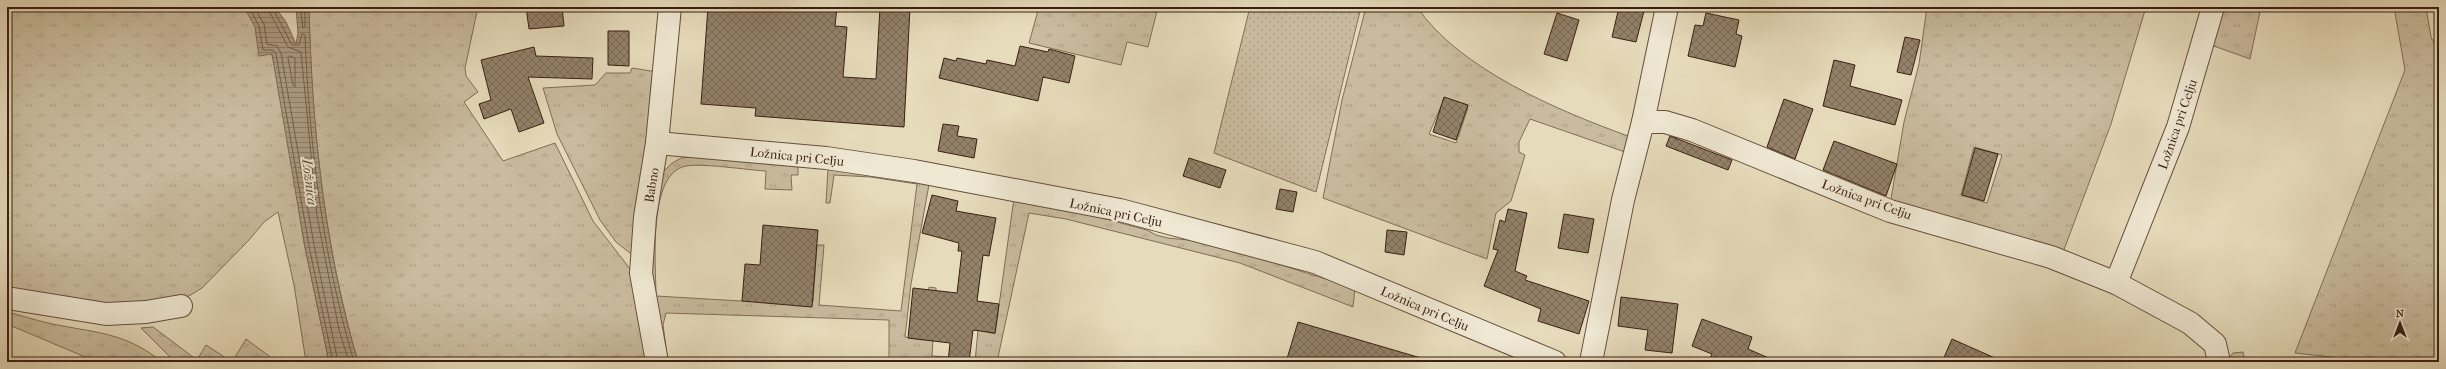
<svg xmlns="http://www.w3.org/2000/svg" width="2446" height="369" font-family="'IM FELL French Canon',serif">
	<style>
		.grass { fill: url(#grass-tufts); stroke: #826d58; fill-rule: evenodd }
		.park { fill: url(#park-dots); stroke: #826d58 }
		.water { fill: url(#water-rules); stroke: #7e6955 }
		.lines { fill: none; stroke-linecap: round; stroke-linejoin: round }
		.shore { stroke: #735d4a; stroke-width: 1 }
		.building { fill: url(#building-cross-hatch); stroke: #3a1f12 }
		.street-casing { stroke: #654e3c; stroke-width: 24 }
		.street { stroke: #efe8d3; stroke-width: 22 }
		.labels { text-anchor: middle; stroke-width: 4; stroke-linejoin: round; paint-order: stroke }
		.street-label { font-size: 13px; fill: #3a1f12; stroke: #efe8d3 }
		.water-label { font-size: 14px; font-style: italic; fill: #624a39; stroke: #efe8d3 }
	</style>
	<defs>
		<pattern id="grass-tufts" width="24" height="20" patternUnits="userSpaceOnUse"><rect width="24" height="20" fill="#c9bb9e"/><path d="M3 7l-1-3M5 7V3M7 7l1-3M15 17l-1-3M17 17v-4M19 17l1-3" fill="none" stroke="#ada087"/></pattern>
		<pattern id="park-dots" width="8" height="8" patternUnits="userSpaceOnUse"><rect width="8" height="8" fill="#c9bb9e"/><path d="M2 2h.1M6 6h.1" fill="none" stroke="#ada087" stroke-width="1.8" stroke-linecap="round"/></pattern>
		<pattern id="water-rules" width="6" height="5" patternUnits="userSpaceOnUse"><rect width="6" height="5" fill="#ac9b82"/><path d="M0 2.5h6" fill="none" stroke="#8d7e69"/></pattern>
		<pattern id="building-cross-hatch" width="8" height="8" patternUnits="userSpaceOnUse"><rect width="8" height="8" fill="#93816a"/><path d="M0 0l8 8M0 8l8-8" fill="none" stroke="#796956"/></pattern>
	</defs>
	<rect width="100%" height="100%" fill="#e6dbbb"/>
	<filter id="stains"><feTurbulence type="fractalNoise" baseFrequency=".005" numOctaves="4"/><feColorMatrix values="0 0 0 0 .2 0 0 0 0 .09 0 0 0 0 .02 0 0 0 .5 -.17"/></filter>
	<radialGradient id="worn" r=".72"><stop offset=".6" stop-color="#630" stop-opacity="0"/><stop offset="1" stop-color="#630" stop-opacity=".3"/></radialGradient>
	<g class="grass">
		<path d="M7,7h239l25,45 7,24 26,167 25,119h-23l-12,-77 -16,-73 -14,10 -15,18 -47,48 -18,11 -41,13 -136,-21z"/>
		<path d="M309,7h169l-13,61 1,8 12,16 -14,10 39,59 52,-18 38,78 41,53 12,88h-288c-33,-114 -47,-236 -49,-355z"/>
		<path d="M1039,7h119l-10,40 -21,-5 -6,23 -92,-22z"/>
		<path d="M1366,7h51c42,62 142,104 211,129l-3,16 -95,-33 -11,23v10l6,3 -14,46 -15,12 -9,46 -164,-61 19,-98zM1444,99l24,9 -12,35 -27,-9z"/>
		<path d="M1927,7h219l-35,117 -49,131 -172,-50 14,-83 15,-58zM1974,147l28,8 -15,48 -26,-8z"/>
		<path d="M2222,7h39l-11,52 -39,-14z"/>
		<path d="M2394,7h32l5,30 8,16v309h-63l-81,-9 110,-283z"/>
		<path d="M632,68l25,4 -22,185 -19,-15 -16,-22 -43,-86 -14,-46 52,-3 11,-12h24z"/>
		<path d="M692,157l106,7v11h-7l1,15 -27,-1 1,-18c-19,-1 -63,-8 -80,-5 -39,7 -30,100 -30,130l85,5 72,1 4,-57h7l-5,60 82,6 16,-127 -46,-7 -37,-2 -4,28h-4l2,-35 102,11 -19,105 -6,53 18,3 6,-53 7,1 -4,68 17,1 2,5h-62v-42l-223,-7 -3,12 5,37h-5l-12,-82 2,-58 9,-49 9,-9 10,-6z"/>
		<path d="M1014,198l88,20 45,12 9,5 12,3 39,4 148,46 -2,19 -113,-44 -174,-44 -37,-6 -32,149h-22l3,-32 17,4z"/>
		<path d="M7,312c14,3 27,8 41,11 45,10 76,8 114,39h-65l-90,-38z"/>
		<path d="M153,327l44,33 9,-15 26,17 14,-23 31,23h-102l-34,-34z"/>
		<path d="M2243,352l2,10h-19l7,-9z"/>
	</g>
	<path class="park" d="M1250,7h111l-45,185 -102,-39z"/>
	<path class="water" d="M244,7h31l11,15 10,22 2,-11 -2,-26h13c3,119 15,241 49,355h-29l-24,-115 -33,-193 -13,2 -4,-29z"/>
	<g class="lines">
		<g class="shore">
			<path d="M249,7l10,19 4,24h10l3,4 33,192 24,116"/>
			<path d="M254,7l10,17 3,20 10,2 4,7 33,192 24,117"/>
			<path d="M267,7l21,40 13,5 16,164 22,114 10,32"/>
			<path d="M272,7l20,38h7l3,-11 3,1c4,108 18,223 49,327"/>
			<path d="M300,7l3,21 2,-2v-19"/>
			<path d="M290,56l5,2v29l-2,-2 -5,-27z"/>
		</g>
	</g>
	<g class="building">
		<path d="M526,7h36l2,19 -35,3z"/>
		<path d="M708,7h129l-2,19 12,1 -4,50 33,2 4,-72h30l-6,120 -149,-11 1,-8 -55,-4z"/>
		<path d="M1619,7h26l-9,35 -24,-5z"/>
		<path d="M1557,13l22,7 -12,41 -23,-7z"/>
		<path d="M1706,13l33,7 -3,14 6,2 -7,31 -47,-11 7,-31 8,1z"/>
		<path d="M608,31h21v35l-21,-1z"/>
		<path d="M1905,37l15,3 -9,35 -14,-3z"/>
		<path d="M1020,46l28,6 1,-3 26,7 -6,27 -26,-6 -5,24 -99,-23 5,-20 12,3 1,-3 29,6 1,-4 28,6z"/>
		<path d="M534,47l2,9 57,2 -1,21 -64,-2 16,46 -25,9 -8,-23 -27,10 -5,-15 12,-4 -10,-40z"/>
		<path d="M1834,60l21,5 -5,21 52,14 -7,25 -72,-19z"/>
		<path d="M1444,97l24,8 -12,35 -23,-8z"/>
		<path d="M1784,99l29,10 -18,50 -28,-12z"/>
		<path d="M943,124l16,2 -2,10 20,3 -3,19 -36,-7z"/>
		<path d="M1670,136l62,24 -4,10 -62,-24z"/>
		<path d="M1834,141l63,23 -11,32 -63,-26z"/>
		<path d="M1975,148l23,6 -14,47 -22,-6z"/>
		<path d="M1189,158l37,12 -6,18 -37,-12z"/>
		<path d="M1280,189l17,3 -4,20 -17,-3z"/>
		<path d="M932,195l26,6 -2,10 40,7 -7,38 -6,-1 -6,46 22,3 -4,29 -22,-3 -4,32h-21l2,-19 -42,-5 5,-50 44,5 5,-42h-4l1,-8 -37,-10z"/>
		<path d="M1508,209l19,4 -12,58 12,5 -2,4 64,21 -10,33 -41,-13 3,-12 -57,-23 14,-36 -5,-1 7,-29 5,2z"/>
		<path d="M1564,214l30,5 -6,34 -30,-5z"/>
		<path d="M763,225l55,5 -6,77 -70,-6 3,-37 15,1z"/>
		<path d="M1387,230l20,2 -3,23 -19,-3z"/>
		<path d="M1621,297l57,7 -6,49 -27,-3 3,-20 -30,-4z"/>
		<path d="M1702,319l50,18 -4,12 30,13h-70l4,-8 -20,-8z"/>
		<path d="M1298,322l123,36 -1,4h-134z"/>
		<path d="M1952,339l52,23h-62z"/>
	</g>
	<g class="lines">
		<defs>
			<g id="street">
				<path d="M1643,122l24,-115"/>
				<path d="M657,143l169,15 88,13 206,39 195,52 240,100"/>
				<path d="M2116,283l62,-156 35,-120"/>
				<path d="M7,298l99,16 40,-2 35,-6"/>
				<path d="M657,362l-16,-89 4,-56 12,-74 13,-136"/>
				<path d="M1591,362l32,-162 20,-78h22l27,8 198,81 161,46 65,26 74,40 25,21 4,18"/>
			</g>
		</defs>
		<use href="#street" class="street-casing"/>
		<use href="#street" class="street"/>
	</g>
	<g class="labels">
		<g class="street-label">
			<text transform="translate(2177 124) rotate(-71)" y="5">Ložnica pri Celju</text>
			<text transform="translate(797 156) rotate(6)" y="5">Ložnica pri Celju</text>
			<text transform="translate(651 185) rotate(-81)" y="5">Babno</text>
			<text transform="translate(1867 199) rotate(20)" y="5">Ložnica pri Celju</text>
			<text transform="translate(1116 212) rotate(12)" y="5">Ložnica pri Celju</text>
			<text transform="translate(1425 308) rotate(23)" y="5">Ložnica pri Celju</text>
		</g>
		<g class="water-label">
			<text transform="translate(310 182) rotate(83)" y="5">Ložnica</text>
		</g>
	</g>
	<rect width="2446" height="369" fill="none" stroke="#e6dbbb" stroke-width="24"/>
	<rect x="8" y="8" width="2430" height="353" fill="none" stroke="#3a1f12" stroke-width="2"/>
	<rect x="12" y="12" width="2422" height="345" fill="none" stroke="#3a1f12"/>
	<g transform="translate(2400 323)" stroke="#efe8d3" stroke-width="3" paint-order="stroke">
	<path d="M0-3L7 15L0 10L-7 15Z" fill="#3a1f12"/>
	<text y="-6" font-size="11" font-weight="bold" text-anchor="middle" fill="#3a1f12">N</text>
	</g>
	<rect width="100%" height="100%" filter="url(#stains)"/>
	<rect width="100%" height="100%" fill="url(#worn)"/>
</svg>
